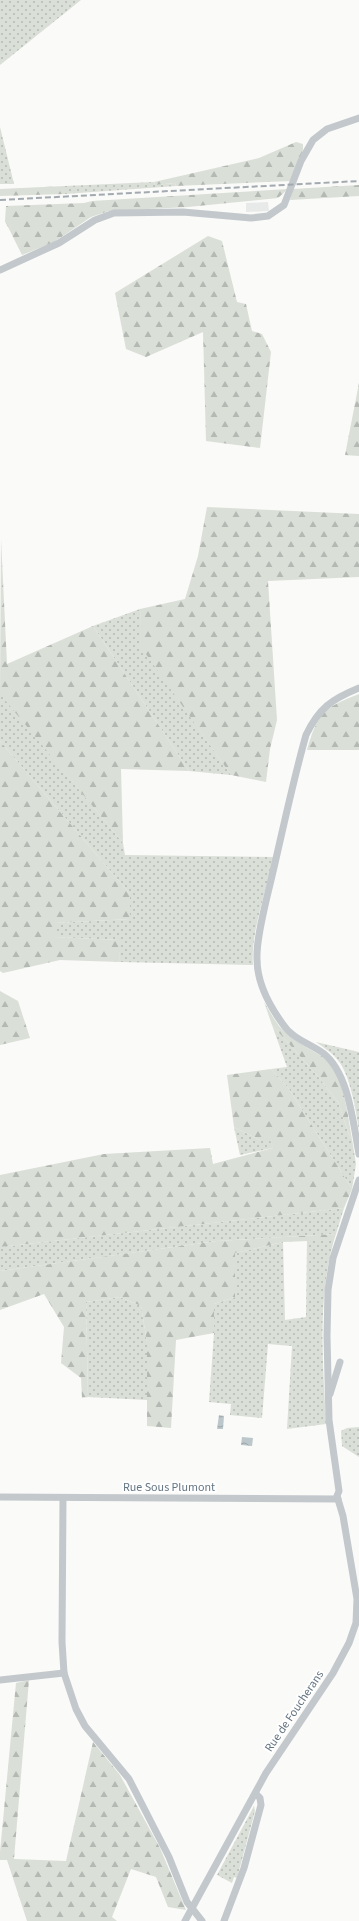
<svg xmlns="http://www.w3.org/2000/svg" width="359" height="1921" viewBox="0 0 359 1921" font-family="'Source Sans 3',sans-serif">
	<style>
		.built { fill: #e8e9e9 }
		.grass { fill: url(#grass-dots) }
		.forest { fill: url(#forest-firs) }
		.water { fill: url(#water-waves) }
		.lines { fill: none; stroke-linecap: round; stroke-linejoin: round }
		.street { stroke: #c3c8cc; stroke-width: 7 }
		.rail { stroke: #a2aab0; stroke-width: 2; stroke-dasharray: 6 3; stroke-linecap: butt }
		.labels { text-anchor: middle; stroke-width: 4; stroke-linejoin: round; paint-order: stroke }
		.street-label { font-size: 12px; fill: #657683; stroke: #fff }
	</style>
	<defs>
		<pattern id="grass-dots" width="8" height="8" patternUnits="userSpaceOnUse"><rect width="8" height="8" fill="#dadfd7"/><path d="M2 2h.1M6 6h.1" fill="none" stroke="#b4b9b4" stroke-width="1.8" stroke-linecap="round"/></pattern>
		<pattern id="forest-firs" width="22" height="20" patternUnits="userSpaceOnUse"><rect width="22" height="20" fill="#dadfd7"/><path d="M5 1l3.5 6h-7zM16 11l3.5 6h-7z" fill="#b4b9b4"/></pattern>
		<pattern id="water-waves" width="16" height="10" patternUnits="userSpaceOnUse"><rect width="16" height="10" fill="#bbc7cb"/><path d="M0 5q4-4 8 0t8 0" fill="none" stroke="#9ca6aa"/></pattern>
	</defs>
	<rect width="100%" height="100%" fill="#fafaf8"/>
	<path class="built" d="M268,202l1,9 -23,1v-9z"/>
	<g class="grass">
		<path d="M0,0h81l-81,65z"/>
		<path d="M0,127l14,57h-14z"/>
		<path d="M154,182l1,3 20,-2 1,3 -111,8v-8z"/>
		<path d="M140,609l2,38 89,128 -42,-4 -96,-145z"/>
		<path d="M0,693l123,150 2,12 149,2c-7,30 -24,78 -21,108l-133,-3 -2,-22 -63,-3v-14l75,-4v-25l-130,-153z"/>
		<path d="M272,1025l44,49 22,28 12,36 2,1 4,25 -4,25 -63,-100 -18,-20 16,-2z"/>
		<path d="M316,1042l43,10v78c-3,-19 -9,-58 -23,-72 -5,-6 -13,-11 -20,-16z"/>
		<path d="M234,1127l26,13 10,-1 3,9 -33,7z"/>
		<path d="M344,1208l-8,26 -119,7 -217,30v-24z"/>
		<path d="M307,1240h27c-17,61 -11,122 -8,184l-39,5 5,-83 -24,-2 -6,74 -32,-3 1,-11 -22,-2 5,-69v-29l21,-7v-44l48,-11 2,78 21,-3z"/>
		<path d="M120,1297l21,9 6,36v58l-59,-3 -2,-95z"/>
		<path d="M359,1427v30l-17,-11 -1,-15 6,-3z"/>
		<path d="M254,1806l1,5 -18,67 -3,-1 -2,6 -15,-8z"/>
	</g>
	<g class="forest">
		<path d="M296,142l7,2v6l-12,31 -115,5 -1,-3 -20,2 -1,-3 105,-24z"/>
		<path d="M359,185v11l-69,4 3,-11z"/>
		<path d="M65,186v8l-65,2v-7z"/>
		<path d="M288,189l-10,9 -90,9 -79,4 -18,6 -37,25 -32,13 -17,-34 1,-15 78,-3 8,-2z"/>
		<path d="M208,236l14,5 15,61 9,2 6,27 10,3 9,18 -11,96 -54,-7 -3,-109 -57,25 -20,-8 -11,-56z"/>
		<path d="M359,383v73l-14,-1z"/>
		<path d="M207,507l152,7v63l-91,4 9,139 -7,29 -4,33 -35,-7 -90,-128 -1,-38 45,-10 13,-43z"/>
		<path d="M1,539l6,125 86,-38 96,145 -68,-2 2,74 -123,-149z"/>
		<path d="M359,694v56h-52c10,-36 17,-43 52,-56z"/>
		<path d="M0,741l130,153v25l-75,4v14l64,3 1,22 -60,-2 -57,13 -3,-2z"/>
		<path d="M0,991l18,10 12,37 -30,7z"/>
		<path d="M264,1002c7,11 12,23 23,32 13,12 33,18 45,31 11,13 17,56 20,74l-2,-1 -12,-36 -22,-28 -44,-49z"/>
		<path d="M271,1069l18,20 63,100 -8,19 -344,39v-72l104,-21 106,-6 3,16 60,-16 -3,-8h-10l-26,-13 -7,-52z"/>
		<path d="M336,1234l-2,6 -51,2 -48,11v44l-21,7v29l-38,7 -5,88 -24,-2v-84l-6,-36 -21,-9 -34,5 2,95 -6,1 -1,-20 -20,-15 3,-36 -20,-33 -44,16v-39l217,-30z"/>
		<path d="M29,1680l-15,179 52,2 27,-119 27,33 40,73 26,62 -18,-3 -12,-30 -25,-8 -19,48 5,4h-90l-20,-61h-7v-8l16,-169z"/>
	</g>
	<g class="water">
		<path d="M219,1415l5,1 -1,13h-6z"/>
		<path d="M242,1437l11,1 -1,8 -11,-1z"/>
	</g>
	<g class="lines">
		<g class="street">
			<path d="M0,270l59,-27 36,-23 19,-7 69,-1 68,6 17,-2 16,-11 17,-44 12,-21 14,-11 32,-11"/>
			<path d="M359,688c-27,11 -40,20 -53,47 -13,46 -23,94 -34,141 -5,22 -16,61 -15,83 0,22 12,46 25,64 10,16 27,20 41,30 26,20 30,70 36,101"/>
			<path d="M330,1394l10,-32"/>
			<path d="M0,1497l338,2"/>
			<path d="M63,1498l-1,144 2,31 12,36 9,17 44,53 40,78 18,45 15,19"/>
			<path d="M0,1680l64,-7"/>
			<path d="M185,1921l81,-148 67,-100 16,-30 7,-20 1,-24 -14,-83 -6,-20 2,-5 -10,-71 -2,-84 1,-46 5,-32 26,-78"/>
			<path d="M224,1921l20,-53 17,-63 -1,-7 -4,-4"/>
		</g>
		<path class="rail" d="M0,200l359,-19"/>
	</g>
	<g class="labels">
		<g class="street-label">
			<text x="169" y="1491">Rue Sous Plumont</text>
			<text transform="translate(294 1711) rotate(-56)" y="4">Rue de Foucherans</text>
		</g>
	</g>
</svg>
